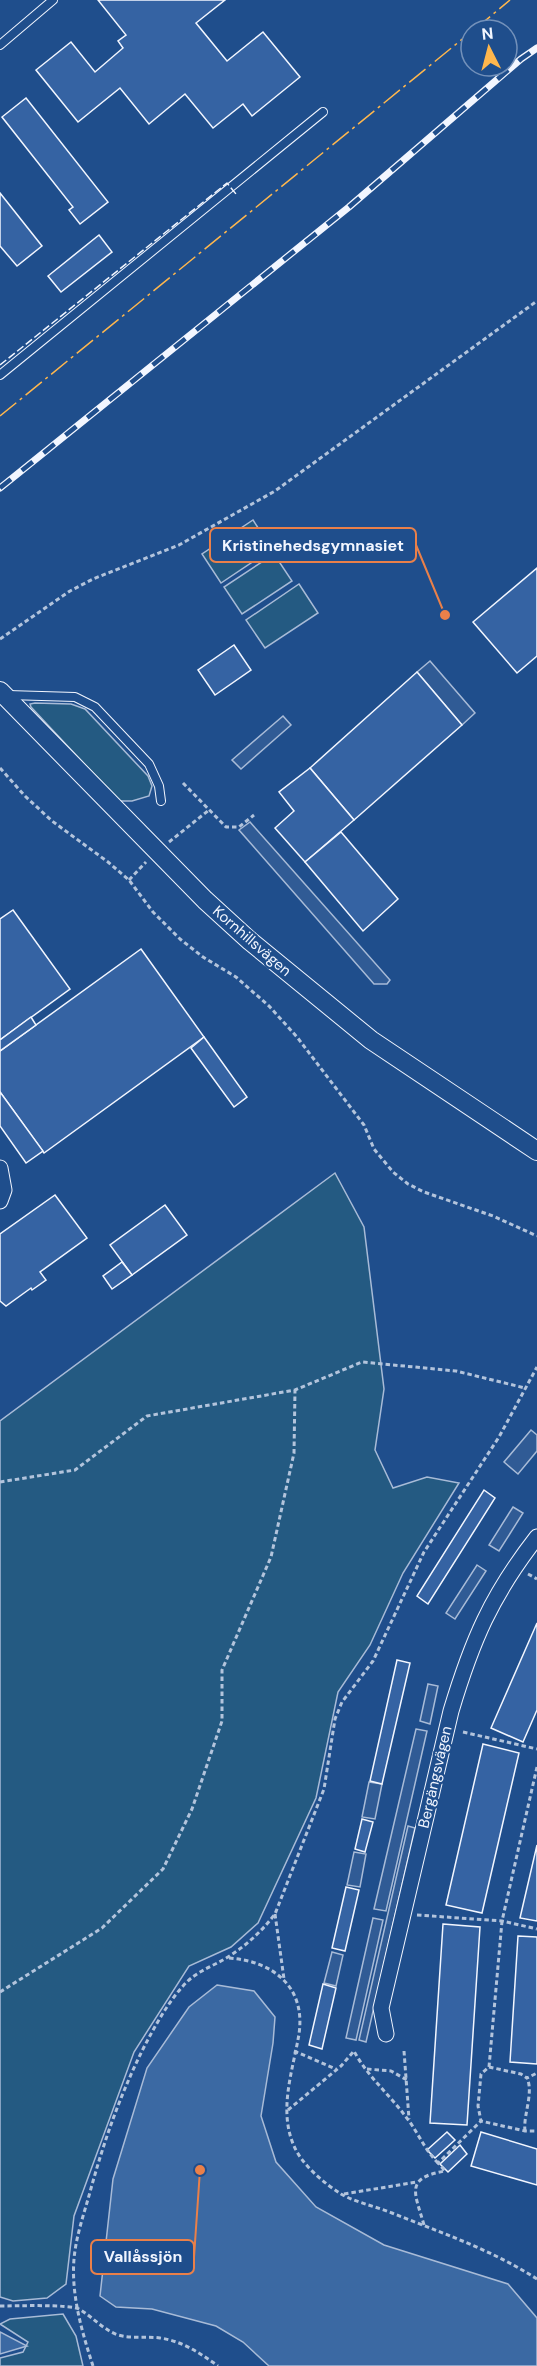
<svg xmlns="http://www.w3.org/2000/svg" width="537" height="2366" viewBox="0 0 537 2366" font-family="'DM Sans',sans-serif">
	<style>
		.green { fill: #245a82; stroke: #a8bbd7; stroke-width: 1.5 }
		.parking { fill: #305b95; stroke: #a8bbd7; stroke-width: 1.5 }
		.water { fill: #3b69a3; stroke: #a8bbd7; stroke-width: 1.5 }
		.building { fill: #3563a3; stroke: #f2f6ff; stroke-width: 1.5 }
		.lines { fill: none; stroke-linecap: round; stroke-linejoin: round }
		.service-casing { stroke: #f2f6ff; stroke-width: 10 }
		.minor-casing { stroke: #f2f6ff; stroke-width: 17 }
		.tertiary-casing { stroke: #f2f6ff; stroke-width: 20 }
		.path { stroke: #b3c4dc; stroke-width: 3; stroke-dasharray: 4.5 3; stroke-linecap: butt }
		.service { stroke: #1f4e8c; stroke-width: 8 }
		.minor { stroke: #1f4e8c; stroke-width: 15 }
		.tertiary { stroke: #1f4e8c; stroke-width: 18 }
		.rail-casing { stroke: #f2f6ff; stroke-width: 7 }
		.rail { stroke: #1f4e8c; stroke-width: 4.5; stroke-dasharray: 14; stroke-linecap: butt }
		.fence { stroke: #f2f6ff; stroke-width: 1.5; stroke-dasharray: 8 3; stroke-linecap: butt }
		.power { stroke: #ffb74d; stroke-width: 1.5; stroke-dasharray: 21 4.5 3 4.5; stroke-linecap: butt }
		.labels { text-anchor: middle; stroke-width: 4.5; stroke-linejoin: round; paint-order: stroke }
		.street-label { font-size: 15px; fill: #f2f6ff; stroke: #1f4e8c }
		.leader { fill: none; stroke: #ea8049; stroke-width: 2 }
		.callout-dot { fill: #ea8049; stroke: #1f4e8c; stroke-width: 2 }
		.callout { fill: #1f4e8c; stroke: #ea8049; stroke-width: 2 }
		.callout-label { font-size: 16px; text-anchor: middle; font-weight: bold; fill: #f2f6ff }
	</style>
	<rect width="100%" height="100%" fill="#1f4e8c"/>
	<g class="green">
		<path d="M253,520l19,29 -51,34 -19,-29z"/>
		<path d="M274,554l18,27 -50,33 -18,-27z"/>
		<path d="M299,584l19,29 -53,35 -19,-28z"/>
		<path d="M35,703l36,1 14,5 63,67 4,10 -3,10 -17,5h-13l-88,-94 -1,-3z"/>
		<path d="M335,1173l29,54 20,162 -9,61 18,38 34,-11 32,6 -56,90 -33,72 -32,47 -22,106 -58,125 -27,24 -42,19 -55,86 -60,164 -8,68 -19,14 -34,3 -13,-4v-876z"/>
		<path d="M63,2314l13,22 7,30h-83v-8l23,-6 5,-10 -28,-18 10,-5z"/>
	</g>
	<g class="parking">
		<path d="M430,661l45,52 -13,12 -45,-53z"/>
		<path d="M283,716l8,9 -50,44 -9,-9z"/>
		<path d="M250,822l140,158 -3,4h-13l-135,-154z"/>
		<path d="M531,1430l6,5v16l-19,23 -14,-12z"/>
		<path d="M513,1507l10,6 -24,38 -10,-6z"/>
		<path d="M477,1565l9,6 -31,48 -9,-6z"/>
		<path d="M428,1684l10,2 -8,38 -10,-3z"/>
		<path d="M416,1729l11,2 -41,180 -12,-2z"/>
		<path d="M369,1782l13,2 -7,35 -13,-2z"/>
		<path d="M408,1826l7,2 -49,214 -7,-2z"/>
		<path d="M354,1852l12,2 -6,33 -13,-2z"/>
		<path d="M373,1918l10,2 -27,120 -10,-2z"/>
		<path d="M332,1952l11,3 -7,31 -12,-3z"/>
	</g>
	<g class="water">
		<path d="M217,1985l37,6 21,26 -2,26 -12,73 15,46 40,45 68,38 124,39 29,34v48h-268l-26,-24 -27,-16 -64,-17 -36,-2 -16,-11 13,-117 34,-111 42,-61z"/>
		<path d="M0,2332l27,14 -27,8z"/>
	</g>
	<g class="building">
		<path d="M98,0h127l-29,23 31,38 36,-29 37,45 -48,39 -9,-12 -30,24 -28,-34 -36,30 -29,-36 -42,34 -42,-52 35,-28 24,30 28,-24 -5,-7 8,-6z"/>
		<path d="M26,98l82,104 -28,22 -11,-14 4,-3 -71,-90z"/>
		<path d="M0,193l42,53 -25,20 -17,-20z"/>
		<path d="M99,235l13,17 -51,40 -13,-16z"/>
		<path d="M537,568v88l-20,17 -44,-51z"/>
		<path d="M234,645l17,25 -36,25 -17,-25z"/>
		<path d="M417,672l45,53 -108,95 -44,-52z"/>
		<path d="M310,768l44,52 -49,42 -30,-34 19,-17 -15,-19z"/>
		<path d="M341,832l57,67 -35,32 -58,-69z"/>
		<path d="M13,910l57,79 -70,51v-121z"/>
		<path d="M141,949l63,88 -160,116 -44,-61v-41z"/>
		<path d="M31,1017l5,8 -36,26v-11z"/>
		<path d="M204,1037l43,60 -13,10 -43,-59z"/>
		<path d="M0,1092l43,59 -17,12 -26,-37z"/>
		<path d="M55,1195l32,43 -47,34 6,8 -14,10 -1,-2 -25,18 -6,-5v-67z"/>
		<path d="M165,1205l22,30 -55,40 -22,-30z"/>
		<path d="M122,1262l10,13 -20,14 -9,-13z"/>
		<path d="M484,1490l11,8 -67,106 -11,-8z"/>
		<path d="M537,1623v87l-14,32 -32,-14z"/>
		<path d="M397,1660l13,3 -28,121 -12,-3z"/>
		<path d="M483,1744l36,9 -37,160 -36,-8z"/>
		<path d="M362,1819l11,3 -8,30 -10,-3z"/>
		<path d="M537,1845v76l-17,-3z"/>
		<path d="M346,1887l13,3 -14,61 -13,-3z"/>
		<path d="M443,1924l37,3 -13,198 -37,-2z"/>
		<path d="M518,1936l19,1v127l-27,-2z"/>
		<path d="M323,1984l13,4 -14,61 -13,-4z"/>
		<path d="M447,2132l8,8 -20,18 -8,-8z"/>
		<path d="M481,2132l56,17v36l-66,-19z"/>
		<path d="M460,2145l7,9 -19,18 -8,-8z"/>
	</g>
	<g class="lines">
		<defs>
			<g id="service">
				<path d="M0,45l53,-45"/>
				<path d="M0,375l323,-263"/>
				<path d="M8,695l67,2 20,10 54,57 10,22 2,15"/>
			</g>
			<g id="minor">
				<path d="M0,1168l4,22 -4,11"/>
				<path d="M386,2034l-5,-26 70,-297c21,-70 40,-115 86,-174"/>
			</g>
			<path id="tertiary" d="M0,691l205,209 45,41 121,99 166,111"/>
		</defs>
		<use href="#service" class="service-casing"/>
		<use href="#minor" class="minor-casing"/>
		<use href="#tertiary" class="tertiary-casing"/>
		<g class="path">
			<path d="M0,639l70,-48 23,-12 86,-34 96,-54 262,-190"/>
			<path d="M0,768l25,28 27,25 56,41 21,18 24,32 27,27 23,18 33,20 33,29 28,31 67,88 10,24 19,23 15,12 16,8 69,24 44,20"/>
			<path d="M183,783l43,44h13l15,-12"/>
			<path d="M169,842l40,-32"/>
			<path d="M129,880l17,-18"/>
			<path d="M0,1482l75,-12 72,-54 148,-26 67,-28 94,9 69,17"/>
			<path d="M528,1574l9,5"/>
			<path d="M463,1732l74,17"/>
			<path d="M537,1767l-35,154 -13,146 -8,7 -3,32 3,15 44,10h12"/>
			<path d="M275,1914l9,65"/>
			<path d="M417,1915l85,6 35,8"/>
			<path d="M229,1958c43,3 77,28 70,76 -6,36 -21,76 -5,112 8,19 30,37 47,48 16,9 34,12 51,19 50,20 100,37 145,66"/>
			<path d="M0,1992l102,-64 61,-59 29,-60 30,-88v-51l49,-113 23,-104 1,-63"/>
			<path d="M294,2051l42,18"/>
			<path d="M404,2051l5,68"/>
			<path d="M489,2067l32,7 6,4 10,-5"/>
			<path d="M367,2069l24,2 16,9"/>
			<path d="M288,2110l53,-44 13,-15c13,25 36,44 52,66 12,15 18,32 32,46"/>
			<path d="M525,2131c-2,-16 9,-38 2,-53"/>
			<path d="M344,2194l73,-12"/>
			<path d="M424,2225c-9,-32 -20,-47 21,-54l-7,-8 43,-42"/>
			<path d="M0,2306c14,0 70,-2 79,3 14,8 23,20 39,26 14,4 28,1 42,3 22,3 40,15 58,28"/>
			<path d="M93,2366c-11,-34 -22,-71 -19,-107 2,-23 10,-45 16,-67 14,-51 30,-97 54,-145 11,-21 23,-43 39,-61 13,-15 29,-19 45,-29 19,-12 34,-26 47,-43l49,-125 11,-70 7,-17 31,-41 51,-109 75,-115 38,-70"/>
		</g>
		<use href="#service" class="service"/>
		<use href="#minor" class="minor"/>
		<use href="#tertiary" class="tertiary"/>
		<defs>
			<path id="rail" d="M0,488l349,-281 172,-148 16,-11"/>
		</defs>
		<use href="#rail" class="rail-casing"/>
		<use href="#rail" class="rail"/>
		<path class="fence" d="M0,365l227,-182 9,11"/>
		<g class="power">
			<path d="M474,30l36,-30"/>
			<path d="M0,416l471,-384"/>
		</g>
	</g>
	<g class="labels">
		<g class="street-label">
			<text transform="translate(252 941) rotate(41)" y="5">Kornhillsvägen</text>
			<text transform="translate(435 1777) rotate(-77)" y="5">Bergängsvägen</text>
		</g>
	</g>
	<path class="leader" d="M445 615L416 545M200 2170L194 2257"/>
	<g class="callout-dot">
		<circle cx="445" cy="615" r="6"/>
		<circle cx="200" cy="2170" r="6"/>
	</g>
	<g class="callout">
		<rect x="210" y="528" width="206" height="34" rx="6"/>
		<rect x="91" y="2240" width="103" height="34" rx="6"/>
	</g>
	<g class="callout-label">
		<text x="313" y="551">Kristinehedsgymnasiet</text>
		<text x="143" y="2262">Vallåssjön</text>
	</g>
	<g transform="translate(489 48) rotate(354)"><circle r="28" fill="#1f4e8c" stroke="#7391ba" stroke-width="1.5"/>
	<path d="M0-4.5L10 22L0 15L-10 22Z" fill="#ffb74d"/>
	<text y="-9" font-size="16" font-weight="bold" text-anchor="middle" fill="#f2f6ff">N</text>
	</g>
</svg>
